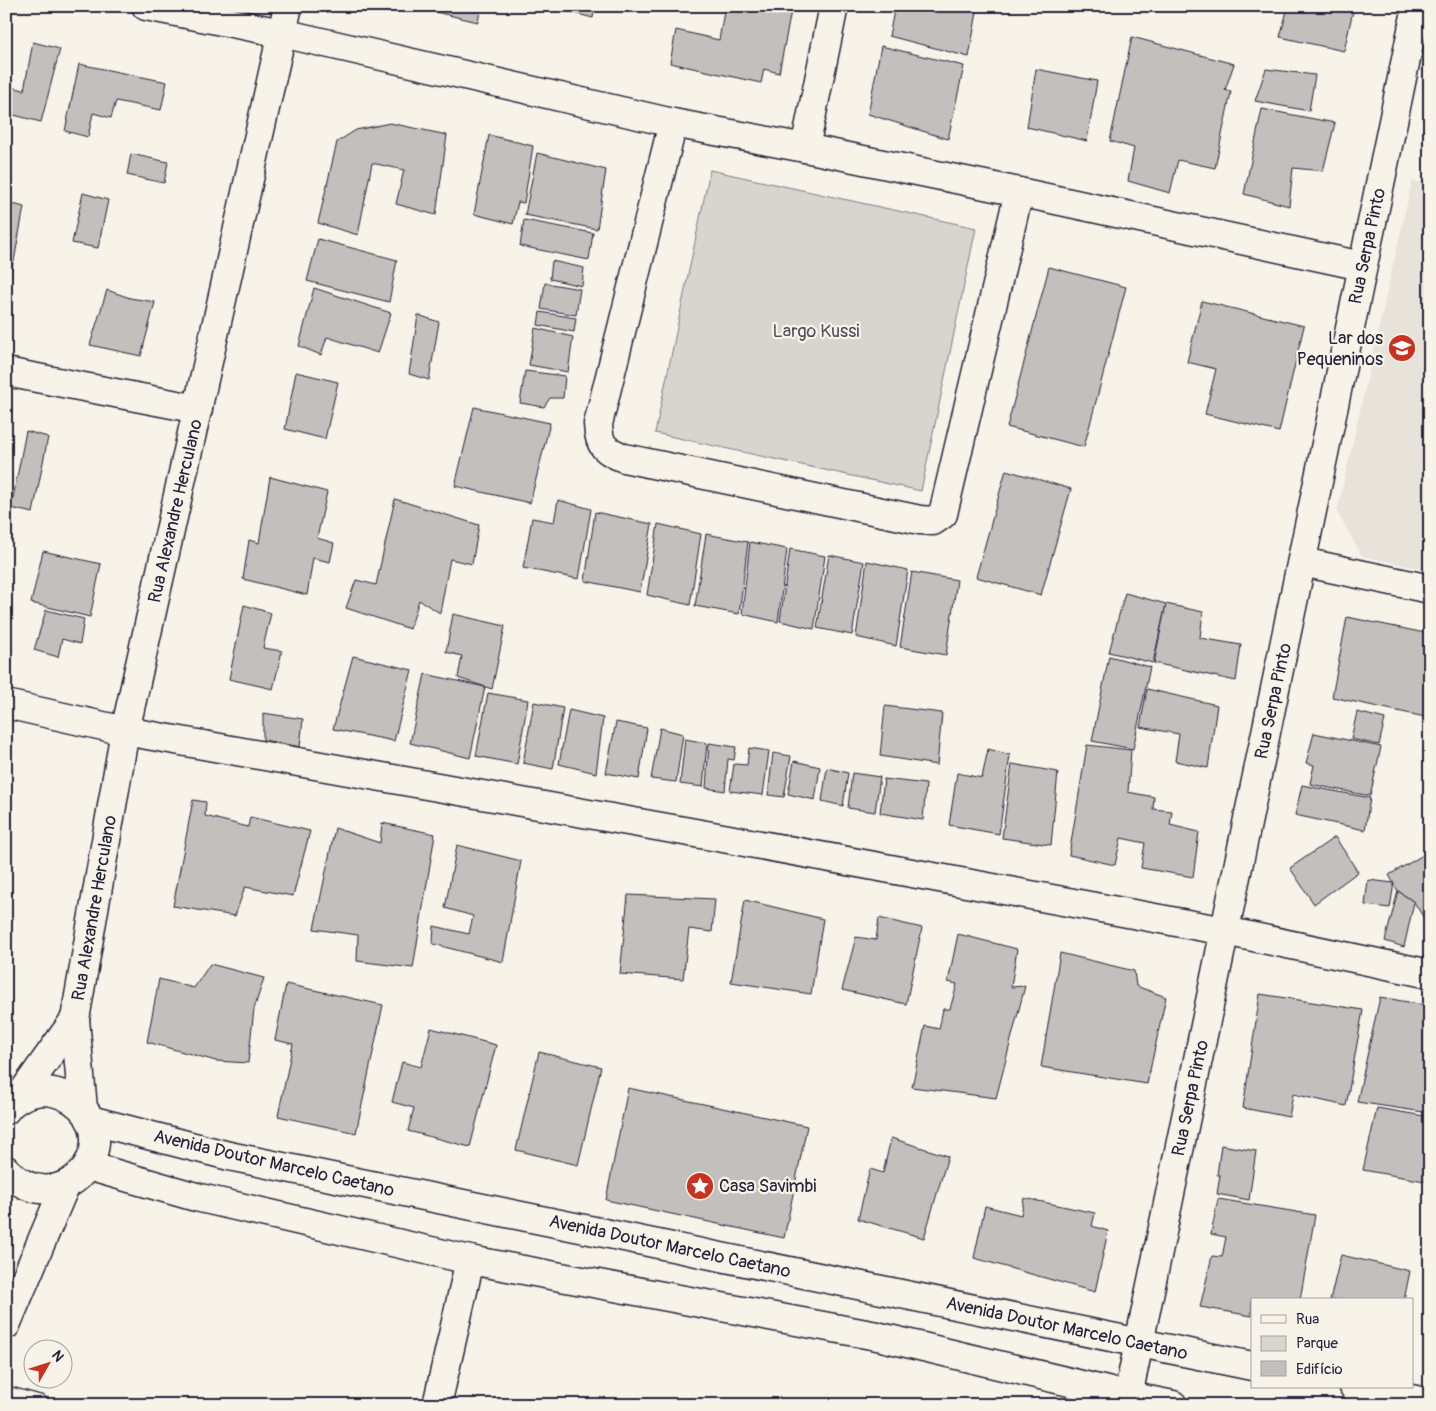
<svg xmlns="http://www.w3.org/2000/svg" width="1436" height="1411" viewBox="0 0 1436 1411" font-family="Pangolin,sans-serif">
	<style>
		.built { fill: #e7e3db }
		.green { fill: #d8d5cf; stroke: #7d7c85 }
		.building { fill: #c2bfbd; stroke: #22223b }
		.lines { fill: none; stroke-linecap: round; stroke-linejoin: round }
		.lane-casing { stroke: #22223b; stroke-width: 22 }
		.street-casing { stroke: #22223b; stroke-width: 31 }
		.secondary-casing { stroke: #22223b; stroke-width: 31 }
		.lane { stroke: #f7f3e8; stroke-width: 19 }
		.street { stroke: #f7f3e8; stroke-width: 28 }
		.secondary { stroke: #f7f3e8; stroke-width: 28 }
		.labels { text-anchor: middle; stroke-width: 4.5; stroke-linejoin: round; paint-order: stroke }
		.street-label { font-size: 18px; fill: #22223b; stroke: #f7f3e8 }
		.park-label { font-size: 18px; fill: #504f60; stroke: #f7f3e8 }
		.poi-label { font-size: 18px; fill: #22223b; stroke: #f7f3e8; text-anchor: end }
	</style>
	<rect width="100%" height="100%" fill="#f7f3e8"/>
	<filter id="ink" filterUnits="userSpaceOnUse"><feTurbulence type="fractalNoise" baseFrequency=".02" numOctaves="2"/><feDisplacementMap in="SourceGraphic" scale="10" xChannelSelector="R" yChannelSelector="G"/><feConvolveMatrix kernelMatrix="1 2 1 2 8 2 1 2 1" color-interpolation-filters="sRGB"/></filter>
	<g filter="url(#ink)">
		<path class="built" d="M1412,181l18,3v387l-68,-15 -25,-44z"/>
		<path class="green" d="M710,170l266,58 -55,263 -266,-58z"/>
		<g class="building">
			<path d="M410,6h71l-3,16z"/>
			<path d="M546,6h49l-2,12z"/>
			<path d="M725,6h67l-13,67 -15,-4 -3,14 -91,-20 6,-33 43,10z"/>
			<path d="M895,6h62l20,6 -8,45 -80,-21z"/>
			<path d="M1309,6h45l-10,45 -64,-14 8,-30 19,4z"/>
			<path d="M1132,37l102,27 -9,26 6,2 -16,76 -37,-8 -8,33 -42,-12 6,-33 -24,-7z"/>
			<path d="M33,42l27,7 -19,73 -35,-9v-27l18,4z"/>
			<path d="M881,46l83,20 -16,73 -80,-25z"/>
			<path d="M79,64l88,18 -6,28 -45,-9 -5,17 -18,-5 -5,24 -23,-6z"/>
			<path d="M1036,69l61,12 -10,60 -60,-14z"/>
			<path d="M1266,69l49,6 -6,36 -54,-10z"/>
			<path d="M1262,109l73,14 -12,48 -30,-3 -4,38 -45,-12z"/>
			<path d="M390,123l57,12 -11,80 -40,-11 8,-34 -32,-7 -14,72 -40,-12 19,-81 19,-12z"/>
			<path d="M489,135l44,11 -9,57 -6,-1 -5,22 -39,-10z"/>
			<path d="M537,153l69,17 -9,59 -72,-14z"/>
			<path d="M131,154l37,8 -4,21 -37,-8z"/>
			<path d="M83,193l25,7 -10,48 -26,-5z"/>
			<path d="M13,204l11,3 -10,54 -8,-2v-21z"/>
			<path d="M524,220l69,13 -4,27 -69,-14z"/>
			<path d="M318,239l79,21 -8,42 -82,-21z"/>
			<path d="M6,261l7,2 -7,35z"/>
			<path d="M552,261l32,7 -2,18 -32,-7z"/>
			<path d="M1049,267l77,20 -42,160 -77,-20z"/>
			<path d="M545,283l35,6 -4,26 -35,-6z"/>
			<path d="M314,288l77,25 -13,40 -51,-16 -6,18 -22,-9z"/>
			<path d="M107,290l23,8 25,4 -14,54 -51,-11z"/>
			<path d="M1202,301l102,25 -25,106 -74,-18 11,-45 -29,-7z"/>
			<path d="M540,312l36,6 -2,14 -36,-7z"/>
			<path d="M418,315l21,7 -10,58 -20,-6z"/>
			<path d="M535,328l38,9 -5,35 -39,-7z"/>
			<path d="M525,371l40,5 -2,22h-13l-6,9 -24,-4z"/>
			<path d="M296,372l42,10 -13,57 -40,-10z"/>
			<path d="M474,407l76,16 -20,80 -75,-17z"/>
			<path d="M26,431l22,6 -15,76 -22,-5z"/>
			<path d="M1006,470l65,19 -30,106 -65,-18z"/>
			<path d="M270,477l57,15 -10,46 17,5 -4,19 -17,-4 -6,37 -64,-16 6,-39 10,3z"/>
			<path d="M395,499l84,26 -7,39 -22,-5 -10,54 -21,-13 -9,29 -64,-21 10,-28 20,5z"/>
			<path d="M558,500l33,9 -12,70 -56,-11 9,-50 22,4z"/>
			<path d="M595,512l57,12 -12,68 -55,-11z"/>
			<path d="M658,524l43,10 -11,71 -43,-10z"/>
			<path d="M706,534l42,8 -9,72 -44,-8z"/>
			<path d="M750,542l37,7 -9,73 -36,-8z"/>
			<path d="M790,549l35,7 -11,73 -34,-8z"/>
			<path d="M43,551l58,13 -11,53 -59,-14z"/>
			<path d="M829,555l35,7 -12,73 -35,-7z"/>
			<path d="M867,561l41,9 -12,76 -40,-9z"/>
			<path d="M912,572l45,8 -11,75 -46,-8z"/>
			<path d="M1125,593l41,11 -13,59 -44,-11z"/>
			<path d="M1166,604l37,8 -3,26 41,7 -5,36 -82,-18z"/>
			<path d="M244,605l27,8 -8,35 19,3 -9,38 -44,-10z"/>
			<path d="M46,610l38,9 -4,25 -18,-5 -4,18 -24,-7z"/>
			<path d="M453,614l52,12 -13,63 -34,-11 4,-22 -16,-4z"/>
			<path d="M1347,617l83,17v84l-98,-21z"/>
			<path d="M353,656l59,14 -18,71 -61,-12z"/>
			<path d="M1109,656l41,11 -17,82 -41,-8z"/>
			<path d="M425,674l60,13 -15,71 -60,-15z"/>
			<path d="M1147,689l70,16 -9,63 -33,-7 4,-27 -39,-7z"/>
			<path d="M488,693l40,7 -11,64 -41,-8z"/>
			<path d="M534,702l29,6 -10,61 -30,-6z"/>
			<path d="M885,706l57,7 -5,52 -57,-9z"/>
			<path d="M569,710l34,8 -7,55 -37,-9z"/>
			<path d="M1357,712l28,7 -6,26 -28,-6z"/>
			<path d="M263,713l40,6 -3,28 -37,-7z"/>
			<path d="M616,722l31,6 -8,51 -33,-6z"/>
			<path d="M660,728l23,6 -7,48 -25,-3z"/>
			<path d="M1314,733l67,14 -11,49 -60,-12 4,-19 -8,-2z"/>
			<path d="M685,739l22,4 -4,44 -23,-3z"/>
			<path d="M709,743l27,4 -2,13 -6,-1 -3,32 -19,-3z"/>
			<path d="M1087,745l44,5 -3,42 26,5 -1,12 19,2 -2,14 29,7 -6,45 -52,-9 4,-25 -24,-5 -6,27 -46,-10z"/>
			<path d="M749,748l20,3 -6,44 -33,-4 4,-27 13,1z"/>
			<path d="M988,749l22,6 -11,79 -50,-9 8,-52 25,5z"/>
			<path d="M773,753l18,3 -7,41 -16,-2z"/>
			<path d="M794,761l26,6 -5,33 -27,-6z"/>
			<path d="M1012,764l46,8 -7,73 -49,-7z"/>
			<path d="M827,768l21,5 -5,33 -21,-5z"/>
			<path d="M852,773l28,4 -5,35 -27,-4z"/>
			<path d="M884,779l42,5 -3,36 -43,-7z"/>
			<path d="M1302,785l68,13 -5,32 -70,-15z"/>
			<path d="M193,800l13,2 -1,14 43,11 2,-10 60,14 -17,65 -48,-9 -10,29 -62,-10z"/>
			<path d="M382,823l53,11 -22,134 -56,-7 1,-26 -44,-6 21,-101 45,15z"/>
			<path d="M1335,837l23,35 -44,32 -24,-36z"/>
			<path d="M457,845l64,16 -18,101 -70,-18 1,-18 35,8 4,-18 -28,-8z"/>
			<path d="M1430,851v77l-16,-26 -16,-11 -9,-16z"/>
			<path d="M1368,880l26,3 -4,25 -25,-3z"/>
			<path d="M1398,891l16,11 -10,45 -19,-6z"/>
			<path d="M628,895l87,4 -3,33 -23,-3 -6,50 -63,-5z"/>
			<path d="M745,900l78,19 -12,75 -80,-12z"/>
			<path d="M879,918l43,10 -16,76 -64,-14 14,-53 20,3z"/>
			<path d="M958,934l59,15 -6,38 14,-1 -29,112 -84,-11 13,-61 14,3 4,-20h7l7,-25 -9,-2z"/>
			<path d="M1060,953l74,18 2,15 30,11 -19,87 -106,-17z"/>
			<path d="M210,964l54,14 -10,31 -6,54 -32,-2 -69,-19 12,-63 35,9z"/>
			<path d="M286,984l97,21 -27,128 -78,-17 15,-72 -18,-4z"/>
			<path d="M1260,994l103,16 -17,96 -53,-12 -4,23 -46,-9z"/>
			<path d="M1380,997l50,9v107l-73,-11z"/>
			<path d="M431,1028l65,17 -26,102 -62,-16 6,-23 -22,-6 10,-40 19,5z"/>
			<path d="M539,1052l62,15 -23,98 -62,-15z"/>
			<path d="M628,1088l179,38 -23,112 -178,-38z"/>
			<path d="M1377,1108l53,9v65l-67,-12z"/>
			<path d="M891,1138l57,18 -24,82 -66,-19 12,-50 13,4z"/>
			<path d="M1221,1145l35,6 -7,49 -32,-6 3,-19h-3z"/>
			<path d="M1024,1198l71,15 -3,13 16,5 -13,61 -121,-34 11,-52 36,9z"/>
			<path d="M1218,1199l97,16 -15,85h-48v16l-52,-9 12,-51 10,1 4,-20 -15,-3z"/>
			<path d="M1341,1255l69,16 -6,29h-74z"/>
		</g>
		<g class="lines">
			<defs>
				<path id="lane" d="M6,1396l33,9"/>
				<g id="street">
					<path d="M146,6l136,27 391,90 132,25 214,44 343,74"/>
					<path d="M673,123l-75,301c1,23 7,26 26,34l296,62 13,1 10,-7 76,-322"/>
					<path d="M805,148l29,-142"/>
					<path d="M6,372l192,37"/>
					<path d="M1302,562l128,27"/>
					<path d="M6,704l119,27 598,107 502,93 205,43"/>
					<path d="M437,1405l33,-145"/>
				</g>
				<g id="secondary">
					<path d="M18,1099l57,-80"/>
					<path d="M83,1109l-8,-90 50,-288 163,-725"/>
					<path d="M6,1110c8,-12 25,-19 40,-19 13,1 24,6 34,15 46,44 -23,119 -74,64"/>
					<path d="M90,1120l139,36 1023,210"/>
					<path d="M88,1166l108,31 274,63 407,76 251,60 45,9"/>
					<path d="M6,1325l59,-139"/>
					<path d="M1354,1387l76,16"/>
					<path d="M1128,1396l289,-1390"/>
				</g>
			</defs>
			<use href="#lane" class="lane-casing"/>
			<use href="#street" class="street-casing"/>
			<use href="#secondary" class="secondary-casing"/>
			<use href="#lane" class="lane"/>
			<use href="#street" class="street"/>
			<use href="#secondary" class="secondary"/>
		</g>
	</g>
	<defs>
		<symbol id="school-disc" viewBox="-11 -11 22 22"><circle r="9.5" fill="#c8321e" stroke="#f7f3e8"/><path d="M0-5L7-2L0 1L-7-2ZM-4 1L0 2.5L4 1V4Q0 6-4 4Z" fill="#fff"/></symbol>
		<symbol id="sight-disc" viewBox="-11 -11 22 22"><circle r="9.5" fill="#c8321e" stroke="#f7f3e8"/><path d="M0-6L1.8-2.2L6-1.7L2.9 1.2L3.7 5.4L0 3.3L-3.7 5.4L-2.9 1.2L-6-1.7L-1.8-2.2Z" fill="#fff"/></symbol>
	</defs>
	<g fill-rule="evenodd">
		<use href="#school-disc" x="1386" y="332" width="32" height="32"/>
		<use href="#sight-disc" x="684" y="1170" width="32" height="32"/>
	</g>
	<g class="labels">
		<g class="street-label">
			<text transform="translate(1367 246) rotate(-78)" y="6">Rua Serpa Pinto</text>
			<text transform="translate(175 511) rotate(-77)" y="6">Rua Alexandre Herculano</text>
			<text transform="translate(1273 701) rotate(-78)" y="6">Rua Serpa Pinto</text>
			<text transform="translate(94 908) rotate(-80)" y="6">Rua Alexandre Herculano</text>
			<text transform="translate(1190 1098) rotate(-78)" y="6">Rua Serpa Pinto</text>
			<text transform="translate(274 1163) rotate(13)" y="6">Avenida Doutor Marcelo Caetano</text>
			<text transform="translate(670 1246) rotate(12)" y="6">Avenida Doutor Marcelo Caetano</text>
			<text transform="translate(1067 1328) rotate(12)" y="6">Avenida Doutor Marcelo Caetano</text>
		</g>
		<g class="park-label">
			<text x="816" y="337">Largo Kussi</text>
		</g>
		<g class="poi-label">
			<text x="1383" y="344">Lar dos<tspan x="1383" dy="21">Pequeninos</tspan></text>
			<text x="719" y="1192" text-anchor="start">Casa Savimbi</text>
		</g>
	</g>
	<rect width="1436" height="1411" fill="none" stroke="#f7f3e8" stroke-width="25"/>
	<rect x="12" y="12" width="1411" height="1386" fill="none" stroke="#22223b" stroke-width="2" filter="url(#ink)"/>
	<rect x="1251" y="1298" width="162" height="90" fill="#f7f3e8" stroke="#a29fa3"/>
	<rect x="1261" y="1315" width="25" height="8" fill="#f7f3e8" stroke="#a29fa3"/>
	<text x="1296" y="1324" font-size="15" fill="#22223b">Rua</text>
	<rect x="1261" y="1336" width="25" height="15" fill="#d8d5cf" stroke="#a29fa3"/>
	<text x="1296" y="1348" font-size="15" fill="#22223b">Parque</text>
	<rect x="1261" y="1361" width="25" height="15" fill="#c2bfbd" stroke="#a29fa3"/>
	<text x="1296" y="1374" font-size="15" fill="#22223b">Edifício</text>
	<g transform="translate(48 1364) rotate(51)"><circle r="24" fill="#f7f3e8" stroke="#a29fa3"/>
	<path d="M0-4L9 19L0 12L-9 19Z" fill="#c8321e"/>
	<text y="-8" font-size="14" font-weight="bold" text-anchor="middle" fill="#22223b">N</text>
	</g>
</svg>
